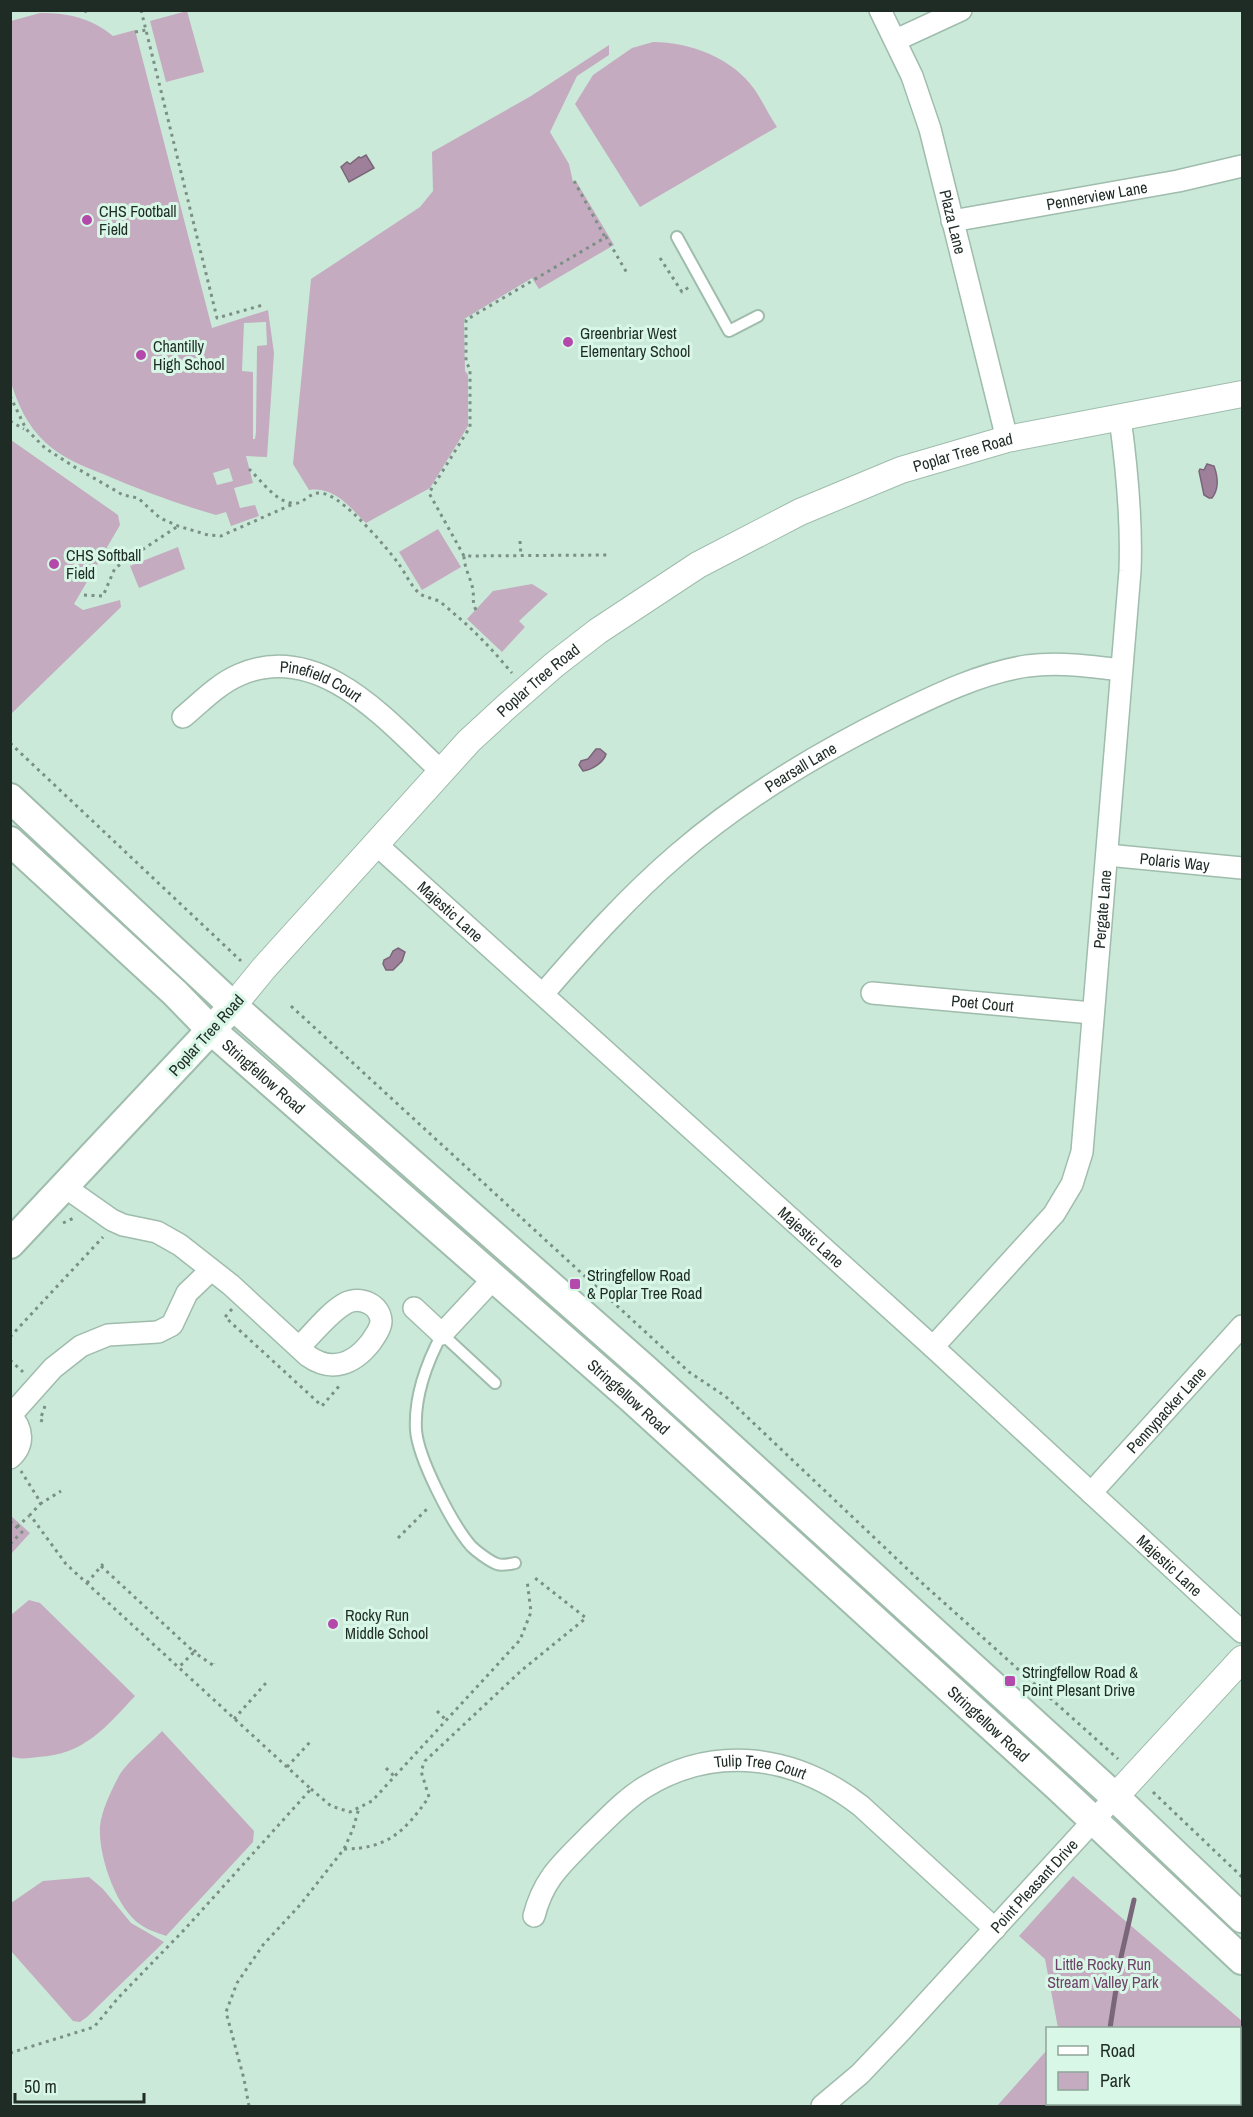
<svg xmlns="http://www.w3.org/2000/svg" width="1253" height="2117" viewBox="0 0 1253 2117" font-family="'Archivo Narrow',sans-serif">
	<style>
		.green { fill: #c4abc0; fill-rule: evenodd }
		.water { fill: #9f809b; stroke: #796678; stroke-width: 1.5 }
		.lines { fill: none; stroke-linecap: round; stroke-linejoin: round }
		.stream { stroke: #796678; stroke-width: 5 }
		.service-casing { stroke: #9fbcac; stroke-width: 14 }
		.minor-casing { stroke: #9fbcac; stroke-width: 24 }
		.tertiary-casing { stroke: #9fbcac; stroke-width: 28 }
		.secondary-casing { stroke: #9fbcac; stroke-width: 32 }
		.path { stroke: #7a9085; stroke-width: 3; stroke-dasharray: 3 4.5; stroke-linecap: butt }
		.service { stroke: #fff; stroke-width: 10 }
		.minor { stroke: #fff; stroke-width: 21 }
		.tertiary { stroke: #fff; stroke-width: 26 }
		.secondary { stroke: #fff; stroke-width: 28 }
		.poi-dot { fill: #b449ab; stroke: #d8f7e6; stroke-width: 2 }
		.labels { text-anchor: middle; stroke-width: 6; stroke-linejoin: round; paint-order: stroke }
		.street-label { font-size: 16px; fill: #1f2b25; stroke: #d8f7e6 }
		.poi-label { font-size: 16px; fill: #1f2b25; stroke: #d8f7e6; text-anchor: start }
		.park-label { font-size: 16px; fill: #70436a; stroke: #d8f7e6 }
	</style>
	<rect width="100%" height="100%" fill="#cbe9d9"/>
	<g class="green">
		<path d="M187,11l17,61 -38,10 -16,-61z"/>
		<path d="M40,13c29,0 51,5 73,23l22,-6 77,298 56,-18 6,43 -7,104 -21,-1 7,27 -19,5 6,20 15,-3 4,11 -28,10 -5,-14 -10,3c-39,-11 -76,-25 -113,-41 -20,-8 -41,-16 -57,-31 -19,-17 -29,-40 -36,-64l1,-358zM266,322l1,23 -10,1 -1,86 -1,7h-2v-67l-11,-1 2,-48zM229,468l4,13 -16,4 -4,-12z"/>
		<path d="M653,42c37,0 80,16 102,48 8,12 14,25 22,37l-137,80 -65,-103 18,-29 39,-27z"/>
		<path d="M609,45v10l-32,21 -27,56 19,32 4,18 3,-1 38,64 -75,44 -7,-11 -68,41 1,52 3,4v51l-38,62 -64,35c-16,-15 -31,-37 -57,-33l-16,-26 18,-185 109,-72 13,-16 -1,-39 99,-56z"/>
		<path d="M11,440l107,75 2,10 -46,79 9,6 37,-10 1,7 -110,107z"/>
		<path d="M438,529l23,38 -39,23 -23,-38z"/>
		<path d="M178,547l7,22 -46,19 -9,-22z"/>
		<path d="M532,584l16,10 -29,27 6,6 -23,25 -35,-33 26,-28z"/>
		<path d="M10,1515l20,18 -19,21h-1z"/>
		<path d="M29,1600l11,3 95,93c-29,31 -51,59 -97,61 -9,1 -19,3 -28,-1l1,-141z"/>
		<path d="M162,1731l92,100 -1,11 -87,94c-8,-3 -18,-6 -25,-11 -25,-16 -43,-70 -41,-99 2,-17 12,-37 20,-52 9,-14 30,-30 42,-43z"/>
		<path d="M1073,1876l169,145v85h-245l50,-56 1,54h192v-76h-182l-13,-69 -26,-23z"/>
		<path d="M89,1877l14,12 28,34 33,19 -77,75 -7,5 -7,-1 -62,-70v-48l32,-22z"/>
	</g>
	<g class="water">
		<path d="M366,155l8,13 -25,14 -8,-15 6,-5 3,2 9,-7 2,1z"/>
		<path d="M1207,464l7,2c4,11 5,23 -2,32h-3l-5,-3 -5,-24 1,-2 4,1z"/>
		<path d="M596,749h4l6,5c-2,8 -14,16 -23,17l-4,-6 2,-4 7,-2z"/>
		<path d="M398,948l7,4 -3,9 -9,9h-7l-3,-6 1,-4 6,-3 3,-6z"/>
	</g>
	<g class="lines">
		<g class="stream">
			<path d="M1110,2028l11,-71 13,-57"/>
			<path d="M1109,2104l1,2"/>
		</g>
		<defs>
			<g id="service">
				<path d="M677,237l52,94 29,-15"/>
				<path d="M495,1383l-53,-49c-16,30 -28,62 -26,96 2,28 36,94 55,116 5,5 18,15 26,18 5,2 13,0 18,-1"/>
			</g>
			<g id="minor">
				<path id="s1" d="M880,10l32,66 18,53 77,310"/>
				<path d="M896,40l65,-30"/>
				<path id="s2" d="M952,221l226,-40 64,-15"/>
				<path id="s3" d="M183,717c18,-15 35,-33 56,-42 81,-36 150,48 203,97"/>
				<path id="s4" d="M377,845l556,502 309,285"/>
				<path id="s5" d="M1107,855l135,13"/>
				<path id="s6" d="M872,993l220,20"/>
				<path id="s7" d="M543,994c42,-49 86,-98 135,-140 65,-56 140,-101 217,-139 41,-20 86,-42 132,-49 31,-4 63,0 94,4"/>
				<path d="M65,1187l47,33 11,5 34,7 23,13 51,40 77,71c24,17 46,8 63,-14 4,-6 10,-14 10,-21 -1,-17 -21,-25 -35,-18 -18,10 -32,30 -47,44"/>
				<path d="M414,1308l28,26 53,-57"/>
				<path id="s8" d="M933,1347l121,-133 18,-30 10,-32 48,-581c2,-51 -3,-102 -10,-153"/>
				<path d="M10,1415c13,13 15,30 0,43"/>
				<path d="M11,1415l42,-47 28,-22 27,-11 50,-3 14,-7 15,-32 24,-23"/>
				<path id="s9" d="M1091,1493l151,-167"/>
				<path id="s10" d="M534,1916c10,-39 29,-53 56,-81 18,-17 34,-35 55,-48 72,-44 152,-31 216,19l134,123"/>
				<path id="s11" d="M822,2106l38,-32 41,-43 214,-234"/>
			</g>
			<g id="tertiary">
				<path id="s12" d="M233,1006l31,-38 205,-227 37,-34 48,-42 44,-34 100,-66 102,-53 101,-42 106,-31 235,-45"/>
				<path d="M1115,1797l127,-138"/>
			</g>
			<g id="secondary">
				<path d="M10,798l223,208 413,364 469,427 127,121"/>
				<path id="s13" d="M10,841l165,152 36,37 421,369 426,388 184,173"/>
				<path d="M10,1244l214,-228"/>
			</g>
		</defs>
		<use href="#service" class="service-casing"/>
		<use href="#minor" class="minor-casing"/>
		<use href="#tertiary" class="tertiary-casing"/>
		<use href="#secondary" class="secondary-casing"/>
		<g class="path">
			<path d="M85,10l3,6"/>
			<path d="M141,10l76,308 46,-13"/>
			<path d="M135,32l11,-2"/>
			<path d="M574,181l31,56"/>
			<path d="M660,258l22,34 7,-5"/>
			<path d="M10,396l16,33 19,19 28,18 50,29 15,3 22,20 18,8 30,9 13,1 72,-32"/>
			<path d="M10,421l14,8"/>
			<path d="M249,469c12,11 25,31 42,34 17,4 18,-22 46,-3 19,13 47,44 61,63 7,9 12,22 21,30 6,5 15,5 21,9 6,4 12,10 18,15 20,17 37,36 54,56"/>
			<path d="M520,541l1,15"/>
			<path d="M464,556l-35,-63 41,-66v-58l-4,-7v-42l140,-83 21,36"/>
			<path d="M84,595l19,1 12,-28 63,-42"/>
			<path d="M476,610c-4,-7 -2,-12 -3,-20 -2,-12 -9,-22 -9,-34l143,-1"/>
			<path d="M10,743l231,218"/>
			<path d="M291,1006l398,366 36,24 196,186 197,177"/>
			<path d="M63,1223l13,-6"/>
			<path d="M232,1309l-7,8 97,89 18,-21"/>
			<path d="M10,1337l93,-100"/>
			<path d="M10,1360l13,12"/>
			<path d="M45,1406l-5,14 7,3"/>
			<path d="M40,1504l21,-13"/>
			<path d="M10,1521l12,11 -12,12"/>
			<path d="M17,1527l12,-11"/>
			<path d="M398,1538l30,-30"/>
			<path d="M101,1566l93,86 -15,15"/>
			<path d="M87,1583l16,-19"/>
			<path d="M196,1650l-2,2 20,14v-3"/>
			<path d="M437,1711l9,9"/>
			<path d="M234,1719l32,-36"/>
			<path d="M287,1767l23,-25"/>
			<path d="M386,1768l8,8"/>
			<path d="M311,1789l20,17 19,6 22,-11 148,-161 11,-28 -4,-32"/>
			<path d="M1153,1792l89,85"/>
			<path d="M344,1849c44,0 61,-18 85,-52l-8,-26 4,-10 97,-91 64,-52 -51,-40"/>
			<path d="M10,2053l84,-26 25,-30 66,-68 126,-140 -245,-225 -36,-49 11,-12 -20,-32"/>
			<path d="M249,2106l-5,-27 -18,-67 11,-29 26,-38 37,-40 44,-56 9,-20 6,-21"/>
		</g>
		<use href="#service" class="service"/>
		<use href="#minor" class="minor"/>
		<use href="#tertiary" class="tertiary"/>
		<use href="#secondary" class="secondary"/>
	</g>
	<g class="poi-dot">
		<circle cx="87" cy="220" r="6"/>
		<circle cx="568" cy="342" r="6"/>
		<circle cx="141" cy="355" r="6"/>
		<circle cx="54" cy="564" r="6"/>
		<rect x="569" y="1278" width="12" height="12" rx="3"/>
		<circle cx="333" cy="1624" r="6"/>
		<rect x="1004" y="1675" width="12" height="12" rx="3"/>
	</g>
	<g class="labels">
		<g class="street-label">
			<text dy="6" stroke="none"><textPath href="#s2" startOffset="147">Pennerview Lane</textPath></text>
			<text dy="6" stroke="none"><textPath href="#s1" startOffset="225">Plaza Lane</textPath></text>
			<text dy="6" stroke="none"><textPath href="#s12" startOffset="933">Poplar Tree Road</textPath></text>
			<text dy="6" stroke="none"><textPath href="#s12" startOffset="447">Poplar Tree Road</textPath></text>
			<text dy="6" stroke="none"><textPath href="#s3" startOffset="156">Pinefield Court</textPath></text>
			<text dy="6" stroke="none"><textPath href="#s7" startOffset="345">Pearsall Lane</textPath></text>
			<text dy="6" stroke="none"><textPath href="#s5" startOffset="68">Polaris Way</textPath></text>
			<text dy="6" stroke="none"><textPath href="#s8" startOffset="492">Pergate Lane</textPath></text>
			<text dy="6" stroke="none"><textPath href="#s4" startOffset="99">Majestic Lane</textPath></text>
			<text dy="6" stroke="none"><textPath href="#s6" startOffset="111">Poet Court</textPath></text>
			<text transform="translate(206 1035) rotate(-48)" y="6">Poplar Tree Road</text>
			<text dy="6" stroke="none"><textPath href="#s13" startOffset="346">Stringfellow Road</textPath></text>
			<text dy="6" stroke="none"><textPath href="#s4" startOffset="585">Majestic Lane</textPath></text>
			<text dy="6" stroke="none"><textPath href="#s13" startOffset="832">Stringfellow Road</textPath></text>
			<text dy="6" stroke="none"><textPath href="#s9" startOffset="112">Pennypacker Lane</textPath></text>
			<text dy="6" stroke="none"><textPath href="#s4" startOffset="1071">Majestic Lane</textPath></text>
			<text dy="6" stroke="none"><textPath href="#s13" startOffset="1318">Stringfellow Road</textPath></text>
			<text dy="6" stroke="none"><textPath href="#s10" startOffset="294">Tulip Tree Court</textPath></text>
			<text dy="6" stroke="none"><textPath href="#s11" startOffset="306">Point Pleasant Drive</textPath></text>
		</g>
		<g class="poi-label">
			<text x="99" y="217">CHS Football<tspan x="99" dy="18">Field</tspan></text>
			<text x="580" y="339">Greenbriar West<tspan x="580" dy="18">Elementary School</tspan></text>
			<text x="153" y="352">Chantilly<tspan x="153" dy="18">High School</tspan></text>
			<text x="66" y="561">CHS Softball<tspan x="66" dy="18">Field</tspan></text>
			<text x="587" y="1281">Stringfellow Road<tspan x="587" dy="18">&amp; Poplar Tree Road</tspan></text>
			<text x="345" y="1621">Rocky Run<tspan x="345" dy="18">Middle School</tspan></text>
			<text x="1022" y="1678">Stringfellow Road &amp;<tspan x="1022" dy="18">Point Plesant Drive</tspan></text>
		</g>
		<g class="park-label">
			<text x="1103" y="1970">Little Rocky Run<tspan x="1103" dy="18">Stream Valley Park</tspan></text>
		</g>
	</g>
	<rect width="1253" height="2117" fill="none" stroke="#1f2b25" stroke-width="24"/>
	<rect x="1046" y="2027" width="195" height="78" fill="#d8f7e6" stroke="#8ea599" stroke-width="1.5"/>
	<rect x="1058" y="2046" width="30" height="9" fill="#ffffff" stroke="#8ea599" stroke-width="1.5"/>
	<text x="1100" y="2057" font-size="18" fill="#1f2b25">Road</text>
	<rect x="1058" y="2072" width="30" height="18" fill="#c4abc0" stroke="#8ea599" stroke-width="1.5"/>
	<text x="1100" y="2087" font-size="18" fill="#1f2b25">Park</text>
	<path d="M15 2093v9h129v-9" fill="none" stroke="#1f2b25" stroke-width="3"/>
	<text x="24" y="2093" font-size="18" fill="#1f2b25" stroke="#d8f7e6" stroke-width="4.5" paint-order="stroke">50 m</text>
</svg>
